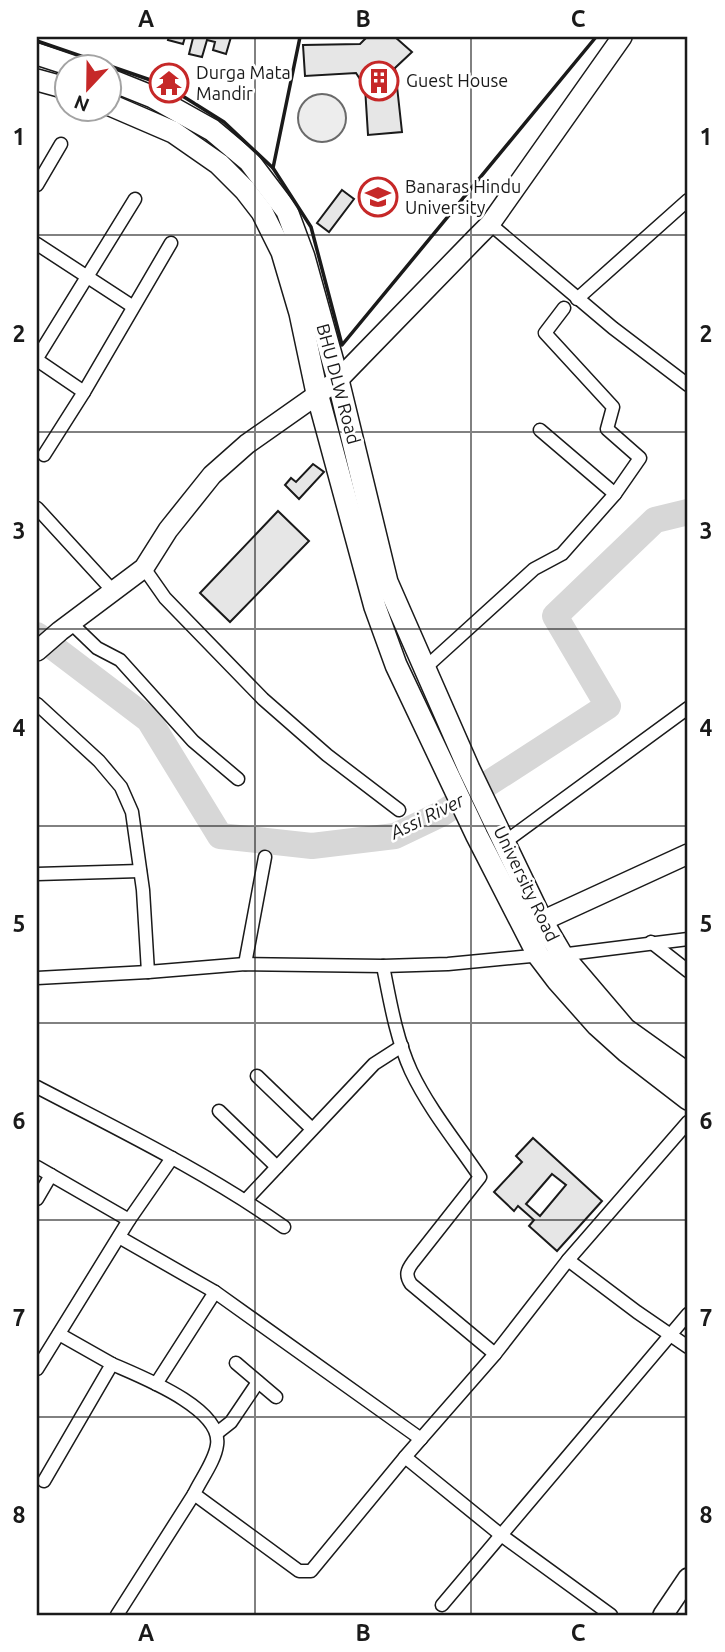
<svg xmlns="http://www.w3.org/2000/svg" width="725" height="1652" viewBox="0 0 725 1652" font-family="Ubuntu,sans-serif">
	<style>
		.built { fill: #ededed; stroke: #6a6a6a; stroke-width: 2 }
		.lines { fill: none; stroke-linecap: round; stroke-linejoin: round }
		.river { stroke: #d7d7d7; stroke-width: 26 }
		.building { fill: #e6e6e6; stroke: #1a1a1a; stroke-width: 2; fill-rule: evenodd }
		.street-casing { stroke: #1a1a1a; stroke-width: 15 }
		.secondary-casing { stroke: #1a1a1a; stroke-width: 22 }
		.primary-casing { stroke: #1a1a1a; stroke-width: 24 }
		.street { stroke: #fff; stroke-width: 12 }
		.secondary { stroke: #fff; stroke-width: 19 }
		.primary { stroke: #fff; stroke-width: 21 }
		.wall { stroke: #1a1a1a; stroke-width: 3.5 }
		.grid { fill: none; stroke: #1a1a1a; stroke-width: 2; stroke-opacity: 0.55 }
		.labels { text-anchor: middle; stroke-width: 5; stroke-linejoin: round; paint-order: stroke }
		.poi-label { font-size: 18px; fill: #1a1a1a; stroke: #fff; text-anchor: start }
		.street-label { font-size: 18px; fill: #1a1a1a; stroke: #fff }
		.water-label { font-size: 19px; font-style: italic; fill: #1a1a1a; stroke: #fff }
		.neatline { fill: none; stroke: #1a1a1a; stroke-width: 2.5 }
		.grid-label { font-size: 23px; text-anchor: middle; font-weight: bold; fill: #1a1a1a }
	</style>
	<rect width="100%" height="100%" fill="#fff"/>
	<circle class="built" cx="322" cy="118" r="24"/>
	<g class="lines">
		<path class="river" d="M37,635l112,85 71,116 92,10 83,-10 46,-22 167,-108 -53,-90 100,-96 33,-8"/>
	</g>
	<g class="building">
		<path d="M169,37h16l-2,7 -15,-4z"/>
		<path d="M188,37h43l-5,17 -13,-4 2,-8 -8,-2 -5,17 -13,-3 4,-16z"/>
		<path d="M367,37h28l17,15 -17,16 7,64 -34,3 -3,-48 -9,-14 -51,3 -2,-31 57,-1z"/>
		<path d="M342,190l12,9 -25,33 -12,-9z"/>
		<path d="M313,464l11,8 -25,27 -14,-14 6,-7 5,4z"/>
		<path d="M278,511l31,30 -79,81 -30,-29z"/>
		<path d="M533,1138l69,63 -45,50 -28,-25 5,-6 -16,-14 -4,5 -20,-19 28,-30 -6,-6zM552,1174l14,11 -26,31 -14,-12z"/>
	</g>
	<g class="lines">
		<defs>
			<g id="street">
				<path d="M37,185l24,-41"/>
				<path d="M490,224l123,104 75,57"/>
				<path d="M37,244l95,62"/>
				<path d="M577,299l111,-99"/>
				<path d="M37,358l98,-159"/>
				<path d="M37,360l47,32"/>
				<path d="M540,430l75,64"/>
				<path d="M44,455l40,-63 87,-149"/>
				<path d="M37,508l76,83"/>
				<path d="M144,568l21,30 98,101 64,56 72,55"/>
				<path d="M71,623l26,25 23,12 73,81 45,38"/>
				<path d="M425,668l109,-99 28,-15 53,-60 25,-36 -33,-29 6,-22 -68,-74 19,-25"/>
				<path d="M37,704l62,57 22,26 11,25 11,78 5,82"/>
				<path d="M505,842l183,-134"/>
				<path d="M37,874l103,-3"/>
				<path d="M651,942l37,29"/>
				<path d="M560,955l128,-16"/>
				<path d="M245,964l20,-107"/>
				<path d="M383,966c7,35 13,72 28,105 18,38 46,72 69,106l-67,85c-6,8 -8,13 -2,22l84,70"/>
				<path d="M37,978l111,-6 97,-8 138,2 65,-2 94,-9"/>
				<path d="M257,1076l55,53"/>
				<path d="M37,1087c84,44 169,85 247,140"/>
				<path d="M219,1111l58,56"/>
				<path d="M37,1167l92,53"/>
				<path d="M37,1199l14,-24"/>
				<path d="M246,1200l128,-136 28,-18"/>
				<path d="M119,1237l96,55 -59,92"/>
				<path d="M568,1260l69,52 51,35"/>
				<path d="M215,1292l206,147"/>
				<path d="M236,1363l40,34"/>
				<path d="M112,1364c27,12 111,44 105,81 -2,16 -16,34 -23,49l105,77h12l94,-114 90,-103 73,-94 120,-138"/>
				<path d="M37,1369l92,-149 43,-62"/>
				<path d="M217,1433l14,-11 27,-40"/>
				<path d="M405,1457l96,78 110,80"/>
				<path d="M44,1481l68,-117 -53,-30"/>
				<path d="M442,1605l246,-291"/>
				<path d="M117,1615l77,-121"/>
			</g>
			<g id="secondary">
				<path d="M37,651l23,-20 84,-63 24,-38 44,-55 35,-31 91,-64 140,-144 12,-12 132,-187"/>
				<path d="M542,921l146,-67"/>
				<path d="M663,1615l25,-37"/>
			</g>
			<g id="primary">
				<path d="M37,54l37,12"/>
				<path d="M108,79l45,18 59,33 37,31 38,50 17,46 34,123 49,202 82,187 73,152 20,34 63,74 63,45"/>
				<path d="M37,80l29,8"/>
				<path d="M108,104l65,28 46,32 26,26 17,22 20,40 18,61 17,80 58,214 21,58 81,171 61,119 19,25 40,45 30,27 61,47"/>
			</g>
		</defs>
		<use href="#street" class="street-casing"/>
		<use href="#secondary" class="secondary-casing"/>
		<use href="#primary" class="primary-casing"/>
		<use href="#street" class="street"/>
		<use href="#secondary" class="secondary"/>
		<use href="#primary" class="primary"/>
		<g class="wall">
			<path d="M37,41l128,44 59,37 49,46 38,59 31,118 254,-308"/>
			<path d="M273,168l27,-131"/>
		</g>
	</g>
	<path class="grid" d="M255,37v1578M471,37v1578M37,235h651M37,432h651M37,629h651M37,826h651M37,1023h651M37,1220h651M37,1417h651"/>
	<defs>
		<symbol id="building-ring" viewBox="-11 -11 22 22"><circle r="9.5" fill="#fff" stroke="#c62828" stroke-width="1.5"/><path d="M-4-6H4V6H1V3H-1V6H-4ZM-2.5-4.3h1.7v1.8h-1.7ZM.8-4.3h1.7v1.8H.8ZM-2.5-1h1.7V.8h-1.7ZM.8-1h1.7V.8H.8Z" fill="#c62828"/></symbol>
		<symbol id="temple-ring" viewBox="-11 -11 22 22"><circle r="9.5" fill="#fff" stroke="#c62828" stroke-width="1.5"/><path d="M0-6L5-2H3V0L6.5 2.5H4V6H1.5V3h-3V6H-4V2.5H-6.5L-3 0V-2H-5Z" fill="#c62828"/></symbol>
		<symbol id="university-ring" viewBox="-11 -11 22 22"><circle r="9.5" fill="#fff" stroke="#c62828" stroke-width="1.5"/><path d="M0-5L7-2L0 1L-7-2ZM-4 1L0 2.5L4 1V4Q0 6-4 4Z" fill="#c62828"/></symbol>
	</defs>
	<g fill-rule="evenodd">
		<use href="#building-ring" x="357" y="59" width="44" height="44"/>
		<use href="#temple-ring" x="147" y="61" width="44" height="44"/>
		<use href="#university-ring" x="356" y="175" width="44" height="44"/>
	</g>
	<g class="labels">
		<g class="poi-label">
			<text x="196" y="79">Durga Mata<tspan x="196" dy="21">Mandir</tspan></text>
			<text x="406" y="87">Guest House</text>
			<text x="405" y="193">Banaras Hindu<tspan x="405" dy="21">University</tspan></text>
		</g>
		<g class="street-label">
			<text transform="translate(338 384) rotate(75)" y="6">BHU DLW Road</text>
			<text transform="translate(526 884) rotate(64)" y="6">University Road</text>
		</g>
		<g class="water-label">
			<text transform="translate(427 816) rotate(-26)" y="7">Assi River</text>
		</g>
	</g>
	<rect width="725" height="1652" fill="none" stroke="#ffffff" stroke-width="77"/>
	<g transform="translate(88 88) rotate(202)"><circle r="33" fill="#ffffff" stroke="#a3a3a3" stroke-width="2"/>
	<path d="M0-5L12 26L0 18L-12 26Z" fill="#c62828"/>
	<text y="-10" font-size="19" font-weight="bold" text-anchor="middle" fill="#1a1a1a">N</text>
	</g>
	<rect x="38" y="38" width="648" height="1576" class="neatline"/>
	<g class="grid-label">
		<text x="146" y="27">A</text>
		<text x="363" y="27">B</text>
		<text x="578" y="27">C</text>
		<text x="19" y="145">1</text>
		<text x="706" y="145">1</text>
		<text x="19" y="342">2</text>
		<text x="706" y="342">2</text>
		<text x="19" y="539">3</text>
		<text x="706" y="539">3</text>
		<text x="19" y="736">4</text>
		<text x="706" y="736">4</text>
		<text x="19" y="932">5</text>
		<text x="706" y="932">5</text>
		<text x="19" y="1129">6</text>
		<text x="706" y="1129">6</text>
		<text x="19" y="1326">7</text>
		<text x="706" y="1326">7</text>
		<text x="19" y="1523">8</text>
		<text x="706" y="1523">8</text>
		<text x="146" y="1641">A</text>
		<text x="363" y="1641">B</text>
		<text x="578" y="1641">C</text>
	</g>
</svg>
